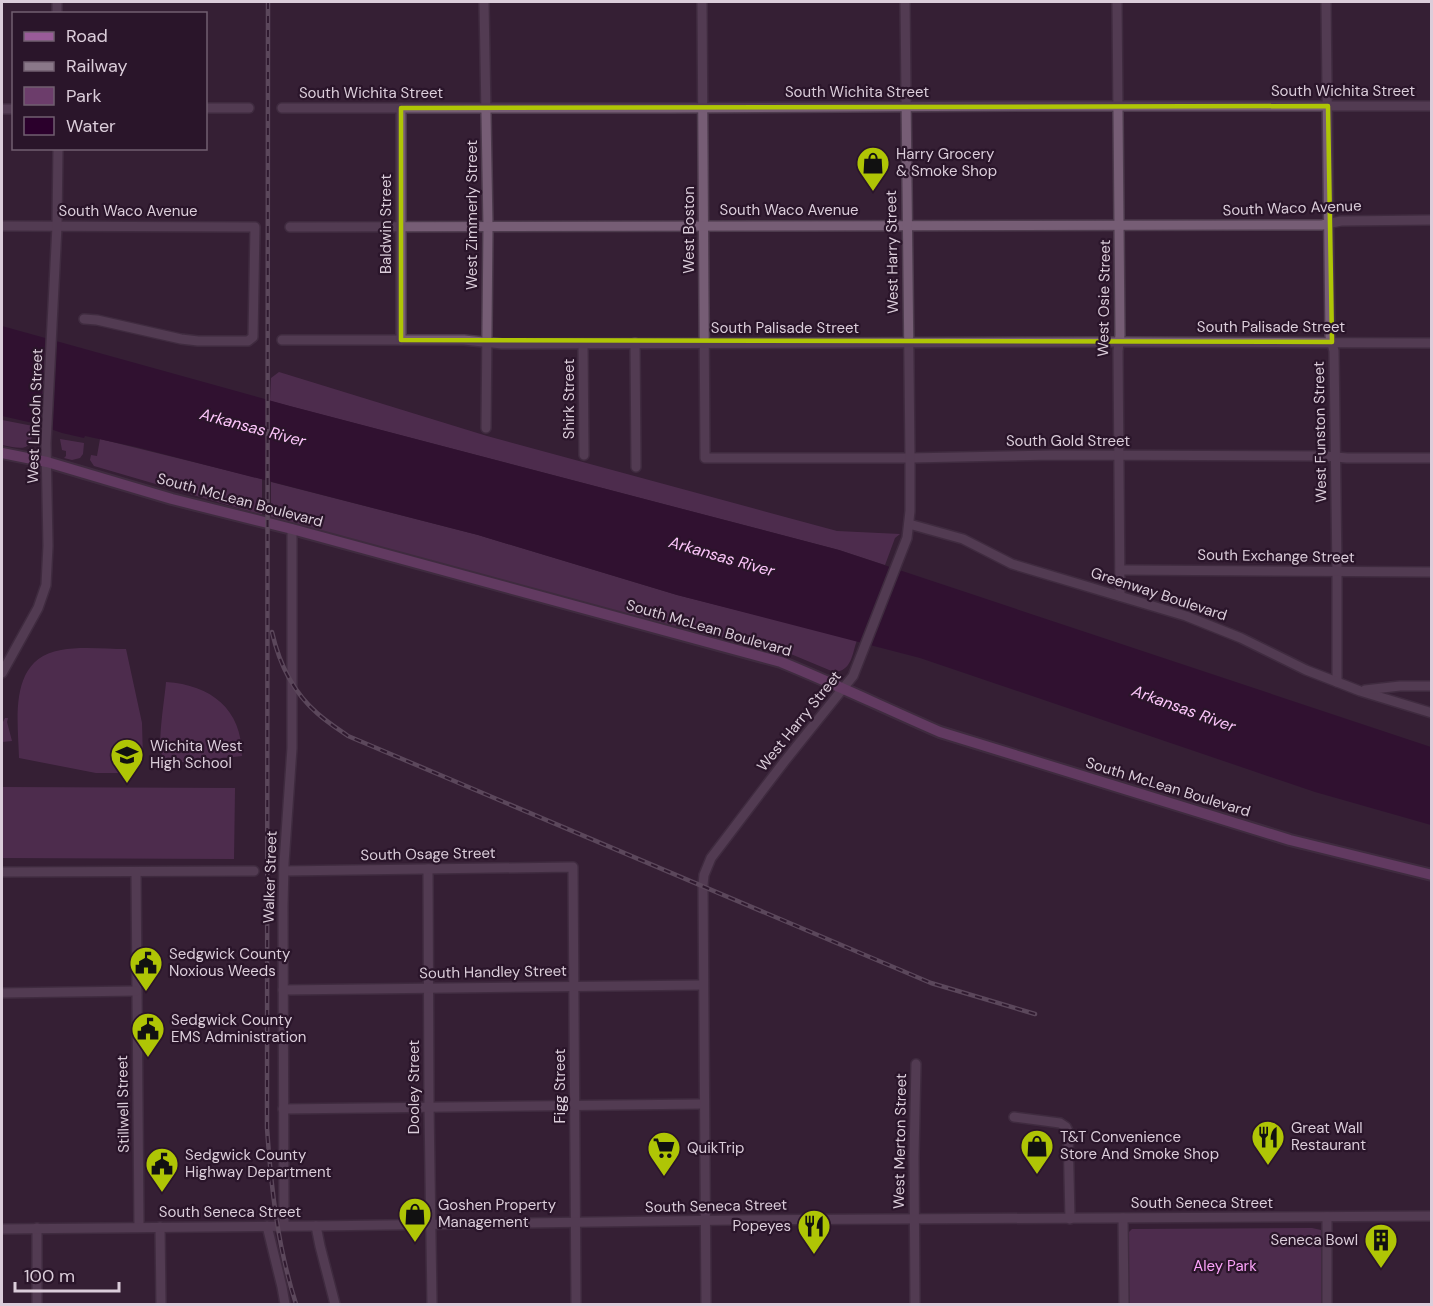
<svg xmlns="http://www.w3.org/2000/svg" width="1433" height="1306" viewBox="0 0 1433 1306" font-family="'DM Sans',sans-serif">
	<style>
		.green { fill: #6c3d6b }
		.water { fill: #2b002c }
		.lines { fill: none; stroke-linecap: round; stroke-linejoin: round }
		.minor-casing { stroke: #4d3b4d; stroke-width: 12 }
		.major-casing { stroke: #4d3b4d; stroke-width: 14 }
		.minor { stroke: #765d75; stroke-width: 9 }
		.major { stroke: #995b98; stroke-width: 10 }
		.rail-casing { stroke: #8a7889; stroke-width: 4.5 }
		.rail { stroke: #2a152a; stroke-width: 2; stroke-dasharray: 7; stroke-linecap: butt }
		.marked { fill: none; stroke: #afc505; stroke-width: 4.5; stroke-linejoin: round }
		.labels { text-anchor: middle; stroke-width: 4.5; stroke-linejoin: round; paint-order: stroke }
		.street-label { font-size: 15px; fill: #dbcdda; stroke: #2a152a }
		.poi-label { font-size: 15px; fill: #dbcdda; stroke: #2a152a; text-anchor: start }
		.park-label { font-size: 15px; fill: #fca3fa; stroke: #2a152a }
		.water-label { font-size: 16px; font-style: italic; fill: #fdc6fb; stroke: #2a152a }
	</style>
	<rect width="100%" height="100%" fill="#351f34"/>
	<g class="green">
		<path d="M279,372l208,64 350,95 63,3 -5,4 -10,27 -46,-15 -569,-149 1,-23z"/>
		<path d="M2,420l31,6c-1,27 -10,23 -31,19z"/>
		<path d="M60,439l24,4 -1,11 -3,4 -8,2 -8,-2 2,-2v-5l-4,-1z"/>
		<path d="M100,439l162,40v36l-168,-49 -4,-6 1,-5 6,1z"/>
		<path d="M271,482l207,53 199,60 180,45c-5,14 -5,31 -23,32l-48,-20 -112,-26 -15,-2 -388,-107z"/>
		<path d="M126,649l16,74 1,38 -12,12h-35l-77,-15c-1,-39 -11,-99 42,-108 20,-4 45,-1 65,-1z"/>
		<path d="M166,682c45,3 76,27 76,74l-54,6h-20c-3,-3 -5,-4 -6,-7 -5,-12 3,-58 4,-73z"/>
		<path d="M5,718h3l-1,4 5,19 -10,1v-18z"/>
		<path d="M2,787l233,1 -1,71 -232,-1z"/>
		<path d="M1312,1228l9,2 1,4v70h-194l-1,-66 1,-5 4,-4z"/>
	</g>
	<path class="water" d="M2,326l288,80 549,144 592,197v78l-116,-33 -395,-134 -243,-63 -199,-60 -342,-88 -51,-11 -1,2 -22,-5 -29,-10 -31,-7z"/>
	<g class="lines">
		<defs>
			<g id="minor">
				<path d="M57,2v12"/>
				<path d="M484,2l4,225 -2,201"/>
				<path d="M702,2l3,456h205l145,-3 270,1 22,2h85"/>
				<path d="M1117,2l3,333 -2,16 2,245"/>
				<path d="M1326,2l4,334 4,15 3,220v111"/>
				<path d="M206,108h43"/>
				<path d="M282,108h387l364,-2h399"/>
				<path d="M2,109h12"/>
				<path d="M2,226l253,1 -2,110 -5,4h-50l-17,-2 -84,-19 -13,-1"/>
				<path d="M290,227l1032,-2 19,-4 91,-1"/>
				<path d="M282,340h182l38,4 617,-2 313,1"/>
				<path d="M401,340v-232"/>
				<path d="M635,343l1,124"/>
				<path d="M583,344l1,111"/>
				<path d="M909,524l54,15 49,25 174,52 55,22 65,32 31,12 23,9 72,22"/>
				<path d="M1120,570l312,2"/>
				<path d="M2,673l36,-65 8,-23 2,-39 -2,-103 11,-217 1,-78"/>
				<path d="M1365,690l35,-4h32"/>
				<path d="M428,869l1,238 3,197"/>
				<path d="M284,871l289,-4 3,437"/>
				<path d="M2,872l252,-1"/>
				<path d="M136,872l3,355"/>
				<path d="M283,990l420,-5"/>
				<path d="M2,993l134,-2"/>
				<path d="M283,1109l421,-5"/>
				<path d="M1014,1117l46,6 6,4 2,4 2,88"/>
				<path d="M1327,1217v87"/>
				<path d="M1123,1218l1,86"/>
				<path d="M267,1226l15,61 3,17"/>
				<path d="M284,1226l-1,-320 1,-43 8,-115v-219"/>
				<path d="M316,1226l4,20 15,58"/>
				<path d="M160,1227l1,77"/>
				<path d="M37,1228v76"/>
				<path d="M2,1229l314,-3 418,-6 698,-4"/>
				<path d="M706,1304l-3,-419 1,-10 7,-17 73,-96 69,-86 54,-138 3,-27v-53l-5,-456"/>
				<path d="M915,1304l-1,-148 2,-92"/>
			</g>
			<path id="major" d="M2,453l45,9 125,37 120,30 489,133c54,22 106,47 159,70l350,108 142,35"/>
		</defs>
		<use href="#minor" class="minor-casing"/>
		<use href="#major" class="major-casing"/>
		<use href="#minor" class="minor"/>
		<use href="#major" class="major"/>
		<defs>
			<g id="rail">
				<path d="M268,2l-1,1126c4,60 11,120 29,176"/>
				<path d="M272,632c7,31 21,60 45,81 10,9 21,16 31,23l583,247 104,31"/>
			</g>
		</defs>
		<use href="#rail" class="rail-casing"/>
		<use href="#rail" class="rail"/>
	</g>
	<path d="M0 0H1433V1306H0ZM1328,106l4,236 -931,-2v-232z" fill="#351f34" fill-opacity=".55" fill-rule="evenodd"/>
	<path class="marked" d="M1328,106l4,236 -931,-2v-232z"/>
	<defs>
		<symbol id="shop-pin" viewBox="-11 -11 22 30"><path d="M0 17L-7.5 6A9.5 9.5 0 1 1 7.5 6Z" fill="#afc505" stroke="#2a152a"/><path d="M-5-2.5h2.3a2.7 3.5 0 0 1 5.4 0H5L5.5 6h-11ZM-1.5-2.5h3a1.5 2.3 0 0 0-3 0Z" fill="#111"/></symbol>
		<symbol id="school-pin" viewBox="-11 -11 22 30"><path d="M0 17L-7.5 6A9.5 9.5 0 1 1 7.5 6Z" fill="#afc505" stroke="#2a152a"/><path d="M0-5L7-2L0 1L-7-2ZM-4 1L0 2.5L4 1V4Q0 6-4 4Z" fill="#111"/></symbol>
		<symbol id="civic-pin" viewBox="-11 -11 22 30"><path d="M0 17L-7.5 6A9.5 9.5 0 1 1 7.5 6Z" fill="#afc505" stroke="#2a152a"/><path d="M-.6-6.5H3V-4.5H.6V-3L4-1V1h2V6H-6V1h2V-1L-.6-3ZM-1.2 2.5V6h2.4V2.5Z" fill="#111"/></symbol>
		<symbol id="restaurant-pin" viewBox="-11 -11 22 30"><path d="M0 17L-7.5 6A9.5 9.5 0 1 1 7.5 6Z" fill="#afc505" stroke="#2a152a"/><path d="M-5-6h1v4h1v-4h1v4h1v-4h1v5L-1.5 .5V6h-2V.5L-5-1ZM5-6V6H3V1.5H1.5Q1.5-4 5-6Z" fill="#111"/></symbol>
		<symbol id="supermarket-pin" viewBox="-11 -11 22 30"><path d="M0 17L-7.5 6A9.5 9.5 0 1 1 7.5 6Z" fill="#afc505" stroke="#2a152a"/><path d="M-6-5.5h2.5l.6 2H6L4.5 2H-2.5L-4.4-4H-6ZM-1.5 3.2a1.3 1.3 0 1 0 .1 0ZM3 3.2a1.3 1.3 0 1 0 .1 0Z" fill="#111"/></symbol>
		<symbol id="building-pin" viewBox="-11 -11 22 30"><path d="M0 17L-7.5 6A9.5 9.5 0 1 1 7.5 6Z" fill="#afc505" stroke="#2a152a"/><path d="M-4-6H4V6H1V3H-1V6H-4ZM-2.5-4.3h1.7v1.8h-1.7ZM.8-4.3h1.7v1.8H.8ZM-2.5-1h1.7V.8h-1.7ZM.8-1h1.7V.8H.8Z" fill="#111"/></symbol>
	</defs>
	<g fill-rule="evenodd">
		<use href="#shop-pin" x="854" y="144" width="38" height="52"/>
		<use href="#school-pin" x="108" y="736" width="38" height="52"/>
		<use href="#civic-pin" x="127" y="944" width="38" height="52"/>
		<use href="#civic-pin" x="129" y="1010" width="38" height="52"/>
		<use href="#restaurant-pin" x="1249" y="1118" width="38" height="52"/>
		<use href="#shop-pin" x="1018" y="1127" width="38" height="52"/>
		<use href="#supermarket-pin" x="645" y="1129" width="38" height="52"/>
		<use href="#civic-pin" x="143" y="1145" width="38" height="52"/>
		<use href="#shop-pin" x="396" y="1195" width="38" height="52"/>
		<use href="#restaurant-pin" x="795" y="1207" width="38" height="52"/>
		<use href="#building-pin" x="1362" y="1221" width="38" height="52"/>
	</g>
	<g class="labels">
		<g class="street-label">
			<text x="1343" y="96">South Wichita Street</text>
			<text x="857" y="97">South Wichita Street</text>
			<text x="371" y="98">South Wichita Street</text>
			<text transform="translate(1292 208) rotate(-2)" y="5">South Waco Avenue</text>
			<text x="789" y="215">South Waco Avenue</text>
			<text x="128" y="216">South Waco Avenue</text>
			<text transform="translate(472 215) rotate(-90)" y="5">West Zimmerly Street</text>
			<text transform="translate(386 224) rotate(-90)" y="5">Baldwin Street</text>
			<text transform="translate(689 230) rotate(-90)" y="5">West Boston</text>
			<text transform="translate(892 252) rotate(-91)" y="5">West Harry Street</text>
			<text transform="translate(1104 298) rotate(-89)" y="5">West Osie Street</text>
			<text x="1271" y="332">South Palisade Street</text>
			<text x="785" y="333">South Palisade Street</text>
			<text transform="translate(569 399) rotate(-90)" y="5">Shirk Street</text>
			<text transform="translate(35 416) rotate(-88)" y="5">West Lincoln Street</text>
			<text transform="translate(1320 432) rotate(-91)" y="5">West Funston Street</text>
			<text x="1068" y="446">South Gold Street</text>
			<text transform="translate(240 500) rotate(15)" y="5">South McLean Boulevard</text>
			<text transform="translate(1276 556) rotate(1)" y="5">South Exchange Street</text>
			<text transform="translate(1159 594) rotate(18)" y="5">Greenway Boulevard</text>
			<text transform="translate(709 628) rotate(16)" y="5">South McLean Boulevard</text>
			<text transform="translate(799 721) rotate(-51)" y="5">West Harry Street</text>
			<text transform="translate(1168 787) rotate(17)" y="5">South McLean Boulevard</text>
			<text transform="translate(428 854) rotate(-1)" y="5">South Osage Street</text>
			<text transform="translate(270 877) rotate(-88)" y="5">Walker Street</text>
			<text transform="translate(493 972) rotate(-1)" y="5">South Handley Street</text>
			<text transform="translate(560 1086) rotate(-90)" y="5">Figg Street</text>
			<text transform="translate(414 1087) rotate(-90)" y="5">Dooley Street</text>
			<text transform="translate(123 1104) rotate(-91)" y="5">Stillwell Street</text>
			<text transform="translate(900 1141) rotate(-89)" y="5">West Merton Street</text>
			<text x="1202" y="1208">South Seneca Street</text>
			<text transform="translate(716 1206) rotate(-1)" y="5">South Seneca Street</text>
			<text x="230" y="1217">South Seneca Street</text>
		</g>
		<g class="poi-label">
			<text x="896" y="159">Harry Grocery<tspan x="896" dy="17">&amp; Smoke Shop</tspan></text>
			<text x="150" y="751">Wichita West<tspan x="150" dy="17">High School</tspan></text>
			<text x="169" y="959">Sedgwick County<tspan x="169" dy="17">Noxious Weeds</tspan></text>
			<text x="171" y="1025">Sedgwick County<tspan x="171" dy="17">EMS Administration</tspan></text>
			<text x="1291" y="1133">Great Wall<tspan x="1291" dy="17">Restaurant</tspan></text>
			<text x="1060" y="1142">T&amp;T Convenience<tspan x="1060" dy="17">Store And Smoke Shop</tspan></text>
			<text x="687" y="1153">QuikTrip</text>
			<text x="185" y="1160">Sedgwick County<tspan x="185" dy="17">Highway Department</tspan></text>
			<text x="438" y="1210">Goshen Property<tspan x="438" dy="17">Management</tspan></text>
			<text x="791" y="1231" text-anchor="end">Popeyes</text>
			<text x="1358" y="1245" text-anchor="end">Seneca Bowl</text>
		</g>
		<g class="park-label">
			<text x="1225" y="1271">Aley Park</text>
		</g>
		<g class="water-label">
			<text transform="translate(253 427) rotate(15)" y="6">Arkansas River</text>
			<text transform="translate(722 556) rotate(16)" y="6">Arkansas River</text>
			<text transform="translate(1184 708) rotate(20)" y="6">Arkansas River</text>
		</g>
	</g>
	<rect width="1433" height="1306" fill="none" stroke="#dbcdda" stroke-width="6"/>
	<rect x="12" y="12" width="195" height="138" fill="#2a152a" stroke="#715f70" stroke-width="1.5"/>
	<rect x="24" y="32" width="30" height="9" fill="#995b98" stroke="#715f70" stroke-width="1.5"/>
	<text x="66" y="42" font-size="18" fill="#dbcdda">Road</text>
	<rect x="24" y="62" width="30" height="9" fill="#8a7889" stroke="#715f70" stroke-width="1.5"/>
	<text x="66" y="72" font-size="18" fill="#dbcdda">Railway</text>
	<rect x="24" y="87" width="30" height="18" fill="#6c3d6b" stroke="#715f70" stroke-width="1.5"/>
	<text x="66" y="102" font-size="18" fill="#dbcdda">Park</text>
	<rect x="24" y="117" width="30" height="18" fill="#2b002c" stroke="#715f70" stroke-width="1.5"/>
	<text x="66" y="132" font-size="18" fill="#dbcdda">Water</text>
	<path d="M15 1282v9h104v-9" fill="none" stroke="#dbcdda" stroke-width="3"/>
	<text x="24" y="1282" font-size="18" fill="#dbcdda" stroke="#2a152a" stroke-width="4.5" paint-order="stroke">100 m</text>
</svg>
